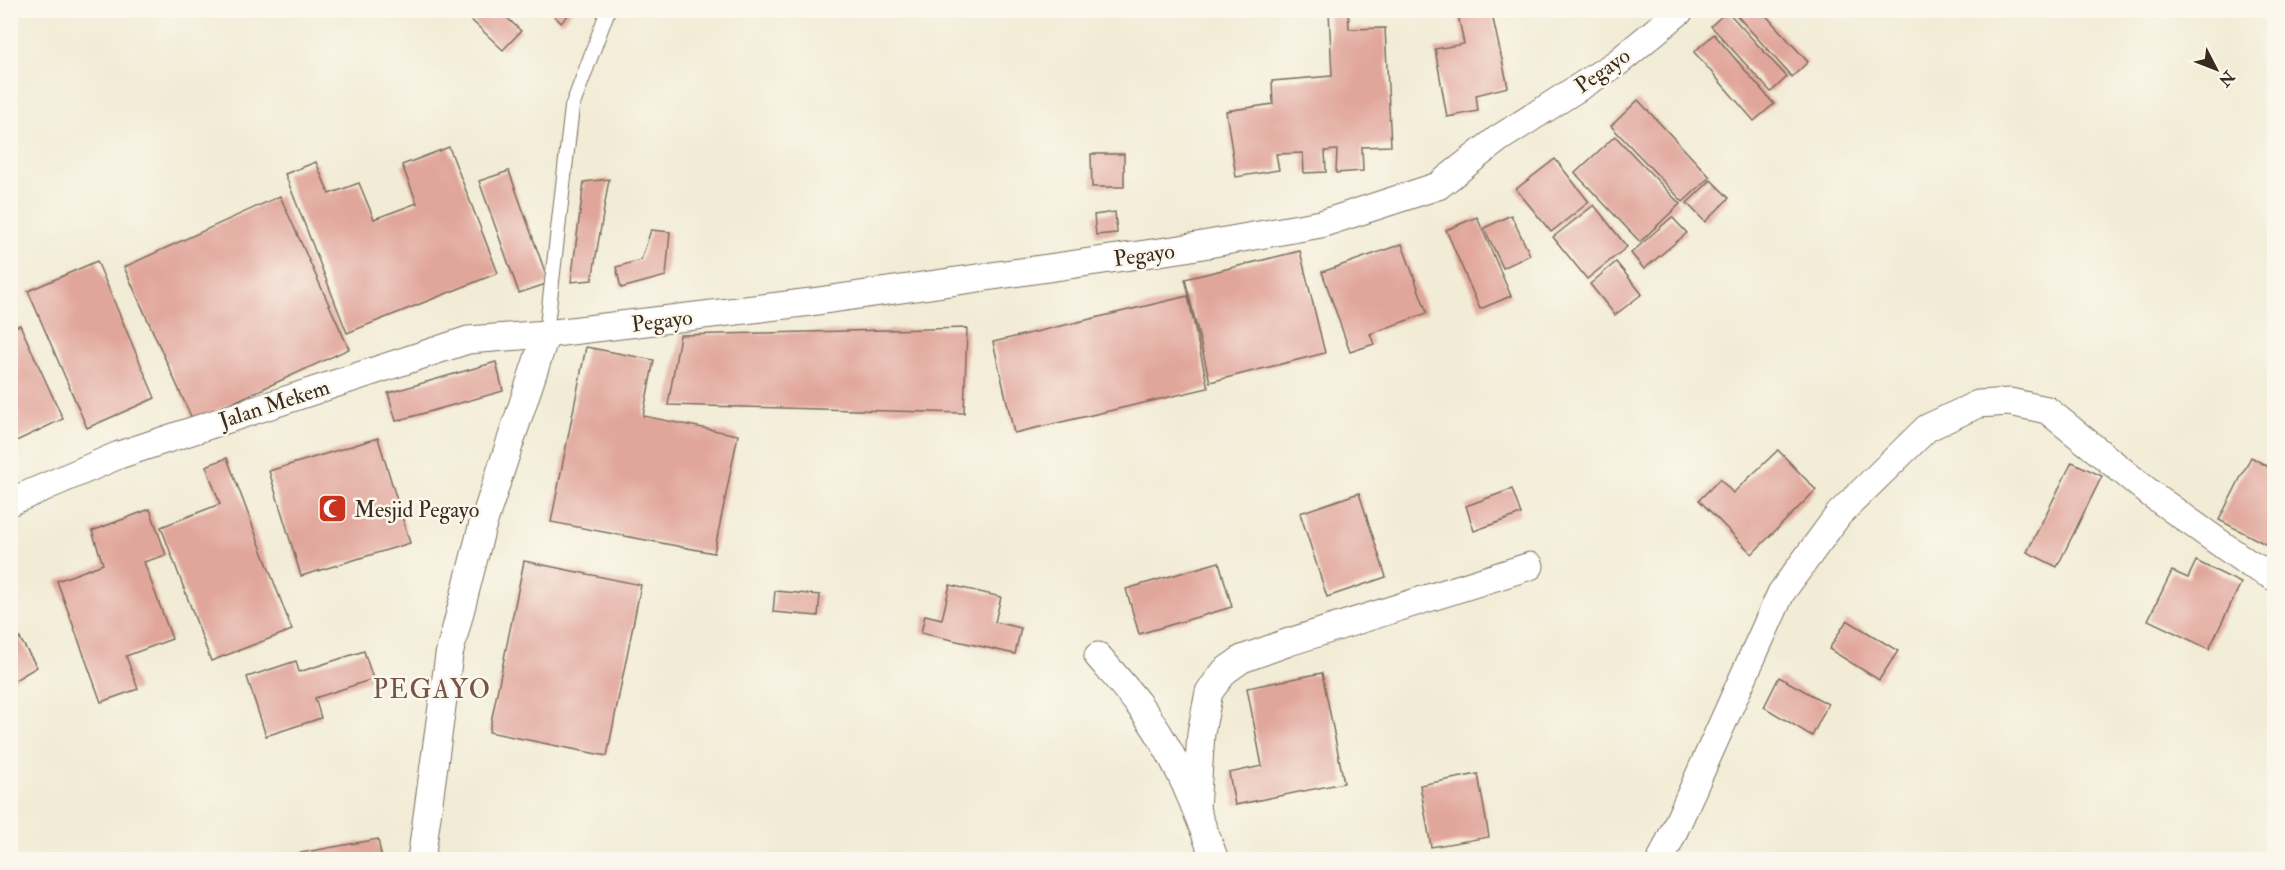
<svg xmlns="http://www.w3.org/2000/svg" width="2285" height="870" viewBox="0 0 2285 870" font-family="'IM FELL Double Pica',serif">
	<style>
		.building { fill: #e1a69b }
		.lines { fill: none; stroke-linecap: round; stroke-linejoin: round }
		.lane-casing { stroke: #7b6e5e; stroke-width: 16 }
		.street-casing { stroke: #7b6e5e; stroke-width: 29 }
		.lane { stroke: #fff; stroke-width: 14 }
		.street { stroke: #fff; stroke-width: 27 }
		.labels { text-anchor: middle; stroke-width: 5; stroke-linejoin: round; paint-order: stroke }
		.street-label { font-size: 22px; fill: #3b2a1e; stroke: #fbf7ec }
		.poi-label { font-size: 22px; fill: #3b2a1e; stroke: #fbf7ec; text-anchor: start }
		.quarter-label { font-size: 26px; letter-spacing: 1.5px; fill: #75554a; stroke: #fbf7ec }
	</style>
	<rect width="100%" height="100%" fill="#fbf7ec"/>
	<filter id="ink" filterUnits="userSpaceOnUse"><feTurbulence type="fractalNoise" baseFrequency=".0167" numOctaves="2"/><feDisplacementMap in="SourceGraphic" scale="12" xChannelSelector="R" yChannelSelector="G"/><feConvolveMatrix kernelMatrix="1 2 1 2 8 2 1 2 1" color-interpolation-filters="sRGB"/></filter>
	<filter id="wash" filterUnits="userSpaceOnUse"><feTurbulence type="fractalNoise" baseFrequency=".008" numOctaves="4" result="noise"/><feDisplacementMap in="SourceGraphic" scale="24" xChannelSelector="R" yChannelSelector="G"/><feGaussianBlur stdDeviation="1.35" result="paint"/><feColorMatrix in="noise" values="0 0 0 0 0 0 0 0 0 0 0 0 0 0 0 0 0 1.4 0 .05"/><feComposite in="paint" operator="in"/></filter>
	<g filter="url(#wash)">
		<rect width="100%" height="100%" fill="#f2ecd6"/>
		<g id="blocks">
			<g class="building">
				<path d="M473,10h26l22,21 -18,19 -36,-34z"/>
				<path d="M549,10h24l-12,13z"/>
				<path d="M1329,10h19l1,19 36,-1 6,118 -29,1 1,24 -27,2 1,-23 -12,1 1,21 -22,1 -1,-20 -27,1 3,16 -43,7 -10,-66 47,-7 -1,-23 60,-5z"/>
				<path d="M1457,10h34l17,77 -32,8 2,16 -31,6 -12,-68 29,-5z"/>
				<path d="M1732,10h29l47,52 -16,15z"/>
				<path d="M1727,11l60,66 -16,15 -60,-66z"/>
				<path d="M1714,34l60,70 -20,17 -60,-69z"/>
				<path d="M1638,100l72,77 -27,25 -72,-76z"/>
				<path d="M1615,136l65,68 -40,38 -65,-69z"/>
				<path d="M449,147l49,126 -151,60 -62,-159 31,-12 13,32 30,-11 15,36 43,-16 -15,-38z"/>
				<path d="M1091,154h33v33h-32z"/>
				<path d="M1555,159l34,43 -38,30 -35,-43z"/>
				<path d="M509,171l40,112 -30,10 -40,-112z"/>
				<path d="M609,179l-17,101 -21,2 13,-100z"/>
				<path d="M1711,180l18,18 -24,24 -18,-19z"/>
				<path d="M280,196l69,153 -156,72 -69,-154z"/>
				<path d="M1594,205l33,42 -40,32 -34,-42z"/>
				<path d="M1115,212l2,21 -21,2 -2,-20z"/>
				<path d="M1511,215l19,40 -27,13 -19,-40z"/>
				<path d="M1477,217l34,79 -31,13 -34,-79z"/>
				<path d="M1672,217l15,16 -43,36 -13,-16z"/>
				<path d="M651,230l19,2 -4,44 -45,12 -5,-21 25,-7z"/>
				<path d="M1402,244l25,69 -57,21 4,10 -24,8 -28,-80z"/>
				<path d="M1300,251l25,102 -115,29 -25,-103z"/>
				<path d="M97,261l58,137 -68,30 -59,-137z"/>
				<path d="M1616,262l26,32 -27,21 -25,-31z"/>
				<path d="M1188,296l20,92 -194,45 -21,-91z"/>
				<path d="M20,325l43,94 -53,25v-115z"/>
				<path d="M967,328l-3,85 -296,-8 12,-70z"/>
				<path d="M586,347l68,13 -11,56 95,19 -24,118 -163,-31z"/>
				<path d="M496,362l7,29 -107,30 -8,-28z"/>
				<path d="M378,438l32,105 -109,33 -32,-105z"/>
				<path d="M1778,450l38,40 -64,64 -53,-54 21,-21 13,14z"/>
				<path d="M2251,457l23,13v65l-5,11 -50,-26z"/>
				<path d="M227,458l65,172 -81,31 -50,-134 59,-23 -14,-38z"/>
				<path d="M2072,462l30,14 -45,91 -30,-15z"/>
				<path d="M1512,489l9,25 -47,17 -8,-25z"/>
				<path d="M1359,493l27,84 -59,20 -27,-84z"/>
				<path d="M150,509l16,46 -22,7 28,77 -46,17 12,33 -37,13 -44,-121 46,-17 -11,-33z"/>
				<path d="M524,561l117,24 -34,171 -118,-24z"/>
				<path d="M2196,561l45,22 -32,66 -61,-29 24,-49 16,7z"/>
				<path d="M1219,562l13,45 -93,27 -13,-45z"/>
				<path d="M950,585l51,12 -6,25 26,6 -6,26 -94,-21 4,-18 17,4z"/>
				<path d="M775,591l45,4 -2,21 -45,-4z"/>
				<path d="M1847,620l51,31 -19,29 -50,-31z"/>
				<path d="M10,622l27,45 -27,16z"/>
				<path d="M364,651l9,28 -58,19 6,20 -55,18 -19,-59 49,-16 3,11z"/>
				<path d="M1322,673l22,110 -109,22 -6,-32 33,-7 -15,-78z"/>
				<path d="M1779,677l49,27 -16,32 -48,-29z"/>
				<path d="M1478,774l11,63 -58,10 -11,-62z"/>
				<path d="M378,839l4,21h-87l-1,-6z"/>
			</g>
		</g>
	</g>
	<g filter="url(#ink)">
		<use href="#blocks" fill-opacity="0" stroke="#7b6e5e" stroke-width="1.5"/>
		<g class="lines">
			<defs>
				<path id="lane" d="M546,334l26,-227 36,-97"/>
				<g id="street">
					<path d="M10,502l109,-47 349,-115 78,-6 265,-32 369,-53 141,-25 117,-38 60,-47 119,-76 64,-53"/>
					<path d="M1098,656c23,27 48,54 65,85 22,37 37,78 52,119"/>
					<path d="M1196,808l5,-75 8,-41 16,-21 17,-12 47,-17 241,-76"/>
					<path d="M421,860l28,-205 33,-128 64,-193"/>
					<path d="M1661,860l120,-267 58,-79 88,-86 51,-24 32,-2 37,8 104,84 97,69 26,14"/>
				</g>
			</defs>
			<use href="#lane" class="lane-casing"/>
			<use href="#street" class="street-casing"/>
			<use href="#lane" class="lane"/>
			<use href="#street" class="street"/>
		</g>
	</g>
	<defs>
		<symbol id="mosque-square" viewBox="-11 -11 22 22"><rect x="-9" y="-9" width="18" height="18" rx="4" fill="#c8321e" stroke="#fbf7ec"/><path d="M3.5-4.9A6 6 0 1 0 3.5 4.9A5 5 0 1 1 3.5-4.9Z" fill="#fff"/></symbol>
	</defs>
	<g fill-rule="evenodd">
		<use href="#mosque-square" x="316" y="492" width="33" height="33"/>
	</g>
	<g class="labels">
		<g class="street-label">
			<text transform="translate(1602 70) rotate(-35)" y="8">Pegayo</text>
			<text transform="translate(1144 254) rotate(-8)" y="8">Pegayo</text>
			<text transform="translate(662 320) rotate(-7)" y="8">Pegayo</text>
			<text transform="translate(274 403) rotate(-18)" y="8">Jalan Mekem</text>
		</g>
		<g class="poi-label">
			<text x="354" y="517">Mesjid Pegayo</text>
		</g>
		<g class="quarter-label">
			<text x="432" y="698">PEGAYO</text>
		</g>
	</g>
	<rect width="2285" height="870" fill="none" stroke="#fbf7ec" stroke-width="36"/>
	<g transform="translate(2216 69) rotate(132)" stroke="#fbf7ec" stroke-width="4.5" paint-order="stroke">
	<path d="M0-4.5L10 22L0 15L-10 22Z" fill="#3b2a1e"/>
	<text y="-9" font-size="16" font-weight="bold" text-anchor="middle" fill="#3b2a1e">N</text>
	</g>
</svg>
